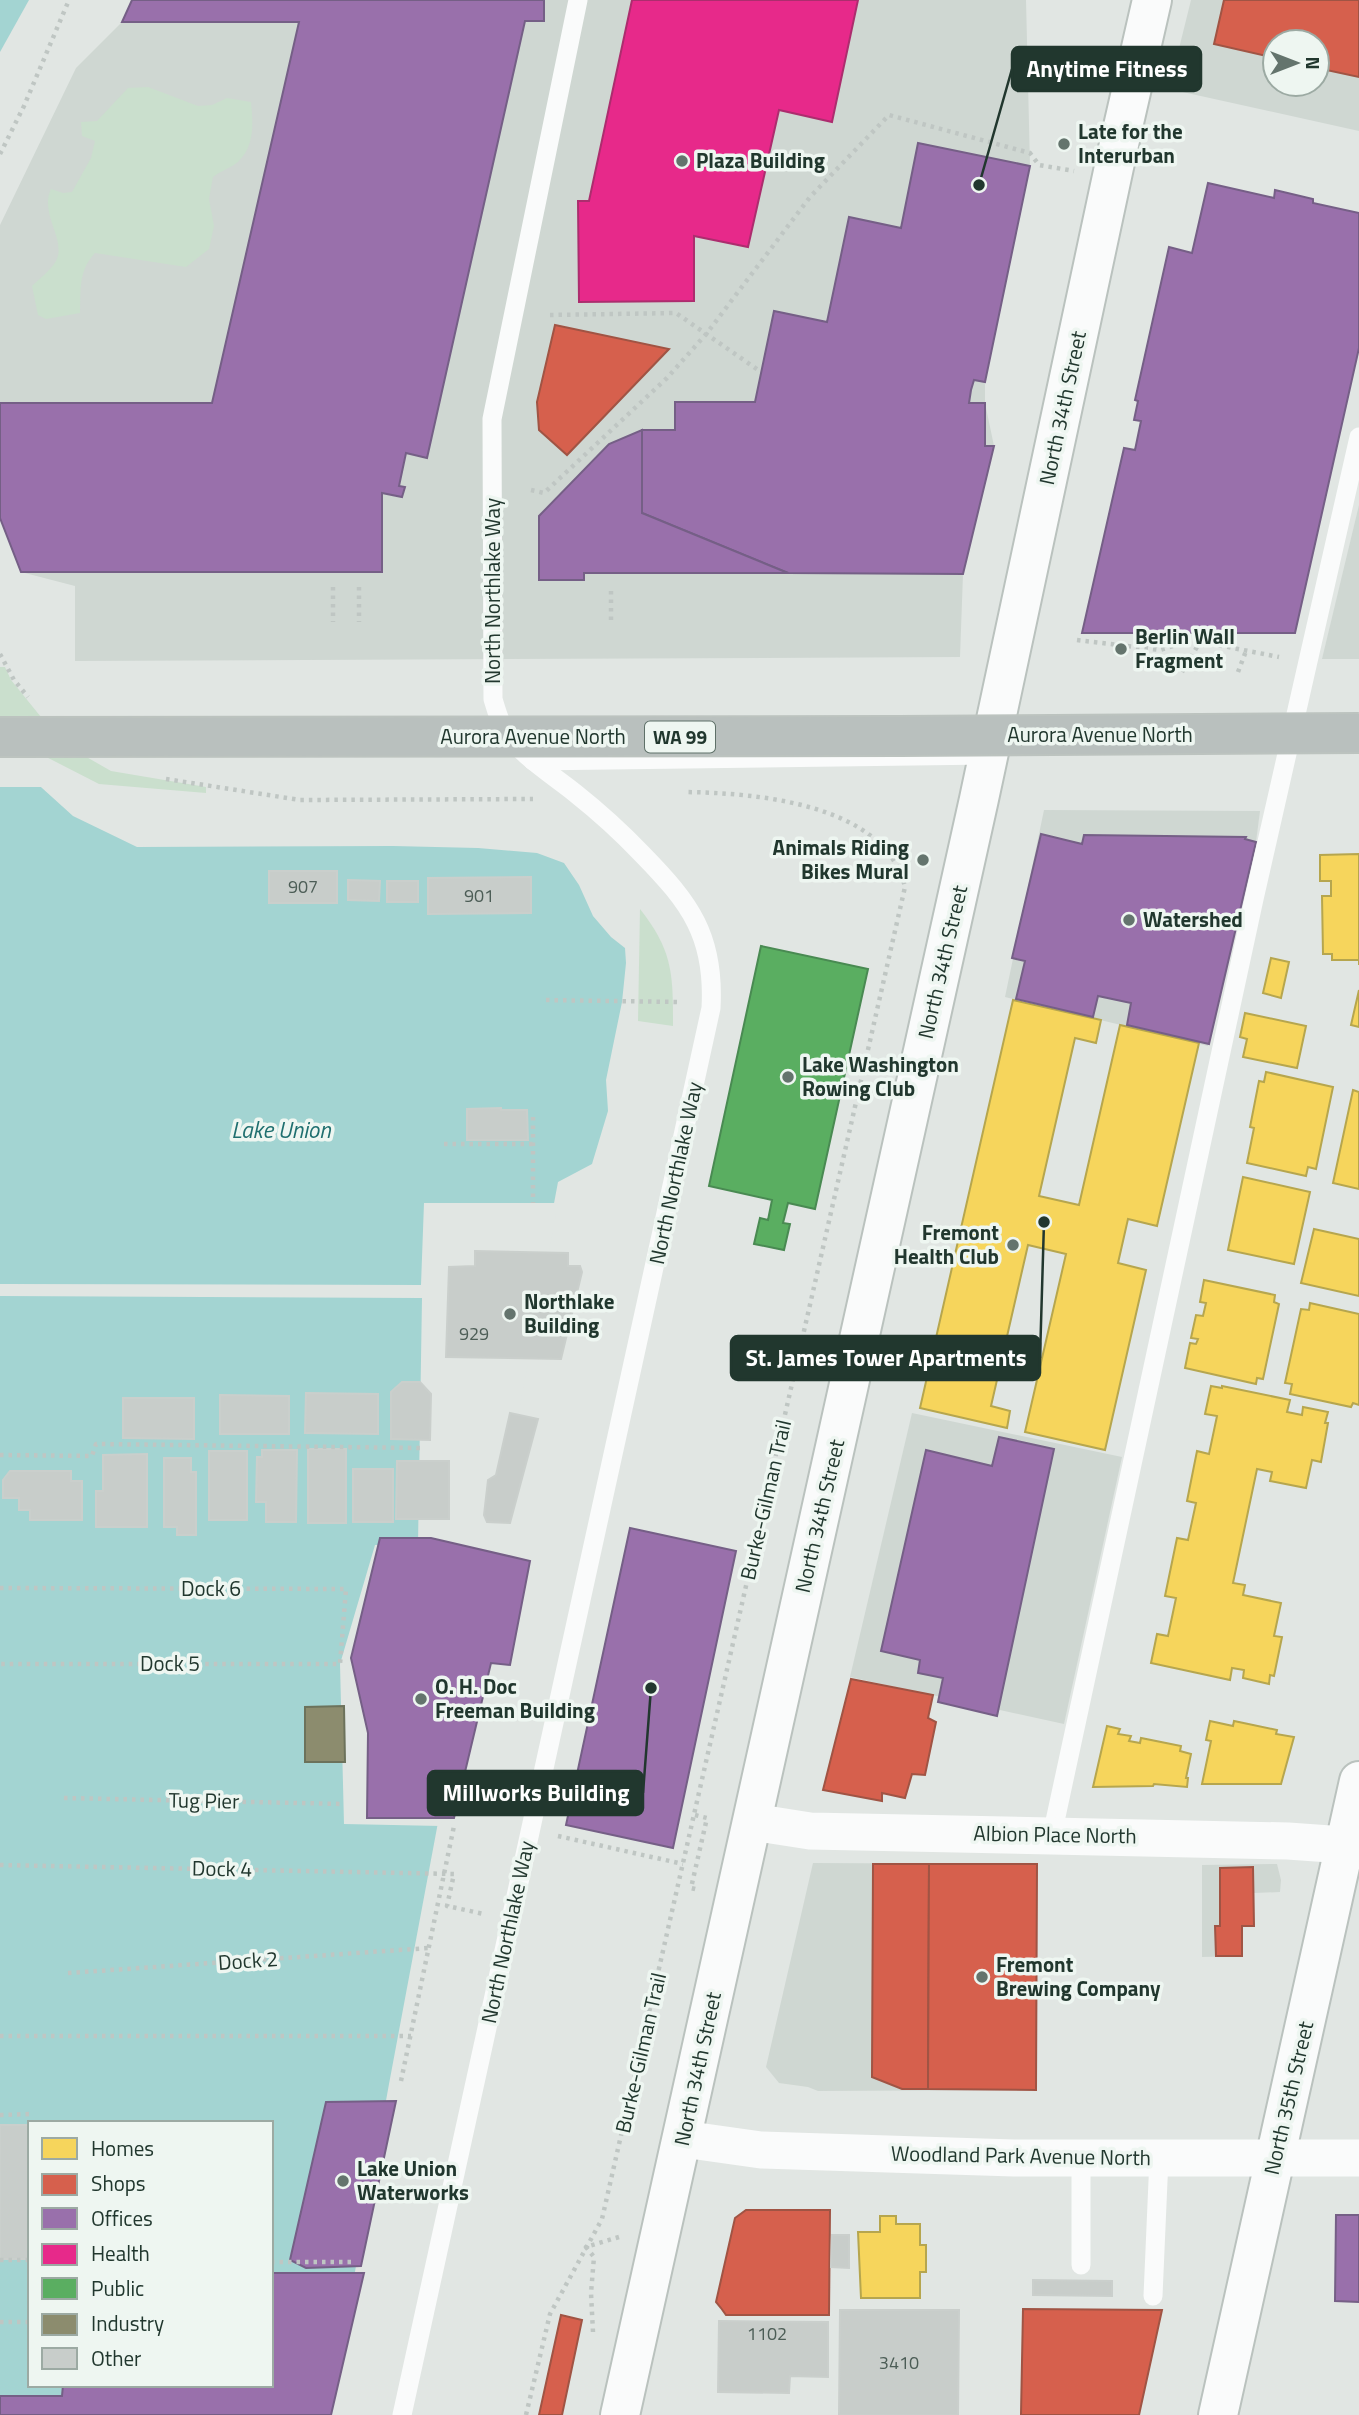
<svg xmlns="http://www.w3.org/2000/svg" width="1359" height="2415" viewBox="0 0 1359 2415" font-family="'Titillium Web',sans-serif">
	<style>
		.built { fill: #cfd7d2; fill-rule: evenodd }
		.green { fill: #cadfcd }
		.water { fill: #a3d4d2; fill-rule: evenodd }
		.pier { fill: #e1e6e3 }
		.homes { fill: #f6d55c; stroke: #b6a64e; stroke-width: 2 }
		.shops { fill: #d6604d; stroke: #a05444; stroke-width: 2 }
		.offices { fill: #9970ab; stroke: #755f86; stroke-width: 2 }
		.health { fill: #e7298a; stroke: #ac2d6e; stroke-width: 2 }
		.public { fill: #5aae61; stroke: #498a52; stroke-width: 2 }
		.industry { fill: #8c8c6e; stroke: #6c725b; stroke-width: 2 }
		.building { fill: #c8cdca; stroke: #cacfcc; stroke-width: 2 }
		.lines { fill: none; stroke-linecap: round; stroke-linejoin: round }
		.secondary-casing { stroke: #bac2be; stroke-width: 42 }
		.path { stroke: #bfc6c3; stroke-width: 4.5; stroke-dasharray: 3.5 5; stroke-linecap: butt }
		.lane { stroke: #fafbfb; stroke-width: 19 }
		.street { stroke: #fafbfb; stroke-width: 37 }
		.secondary { stroke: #fafbfb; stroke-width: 38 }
		.highway-bridge-casing { stroke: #bcc3bf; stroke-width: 42; stroke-linecap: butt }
		.highway-bridge { stroke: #b9c0be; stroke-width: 38 }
		.poi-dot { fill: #64746d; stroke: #eef6f1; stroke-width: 2.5 }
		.labels { text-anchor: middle; stroke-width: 7; stroke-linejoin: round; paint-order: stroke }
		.number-label { font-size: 18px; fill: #4c5d56 }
		.shield { fill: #eef6f1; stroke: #5e7068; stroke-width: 2 }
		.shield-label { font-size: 19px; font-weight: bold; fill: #21372e }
		.poi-label { font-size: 21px; font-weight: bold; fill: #21372e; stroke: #eef6f1; text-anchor: start }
		.street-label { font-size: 21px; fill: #21372e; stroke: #eef6f1 }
		.water-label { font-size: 23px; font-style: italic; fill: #1f6f6f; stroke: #eef6f1 }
		.leader { fill: none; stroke: #21372e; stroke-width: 2.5 }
		.callout-dot { fill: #21372e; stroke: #eef6f1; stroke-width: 2.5 }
		.callout { fill: #21372e; stroke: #21372e; stroke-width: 2.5 }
		.callout-label { font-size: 23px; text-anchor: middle; font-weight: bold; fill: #fff }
	</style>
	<rect width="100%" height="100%" fill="#e1e6e3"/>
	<g class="built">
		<path d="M132,0h894l4,166 -45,216v21l9,43 -31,128 -3,83 -885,4v-75l-54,-14 -21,-54v-293l76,-157 46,-46z"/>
		<path d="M1191,0h168v131l-190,-42zM1275,42h42v42h-42z"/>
		<path d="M1359,505v154h-37z"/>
		<path d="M1044,810l216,1 -4,31 -48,204 -203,-49z"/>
		<path d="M912,1413l210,44 -58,267 -214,-47z"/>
		<path d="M813,1863l224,1 -1,226 -218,1 -10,-4 -29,-4 -13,-16z"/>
		<path d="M1277,1864l4,16 -1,12 -26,1v33l-12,1v29l-40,1v-92z"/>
	</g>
	<g class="green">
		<path d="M148,87l50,19 14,-1 15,-7 24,4c2,21 4,44 -13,60 -7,6 -18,9 -25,15l-4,22 5,27 -5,23 -23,18 -91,-14c-17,18 -14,37 -15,60l-34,6 -8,-4 -6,-29c8,-8 19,-16 24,-25 11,-21 -17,-47 -5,-72l12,4 9,-1 19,-34 4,-17 -13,-5 -1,-14 16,-1 31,-33z"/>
		<path d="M0,667h5l6,13 51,63 49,28 95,16v6l-107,-9 -80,-41 -19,-20z"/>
		<path d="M640,909c33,42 33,65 33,117l-35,-5z"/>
	</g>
	<g class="water">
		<path d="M0,0h29l-29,52z"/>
		<path d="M0,750l73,66 64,31 256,-1 85,2 59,5 27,10 15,22 14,31 18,21 14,11 1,15 -4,39 -16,78 2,31 -16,53 -34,18 -169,902 -60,331h-329zM30,2123h241v262h-241z"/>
	</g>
	<g class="pier">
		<path d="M0,747l2,1 44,39h-46z"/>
		<path d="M424,1203h134l-117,623 -97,-2 -4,-160 35,-119 43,-1 4,-246 -422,-2v-12l421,1z"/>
	</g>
	<g class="homes">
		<path d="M1359,854v111v-5h-27v-6h-9l-1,-58h9v-15h-11v-26z"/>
		<path d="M1271,958l18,4 -8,36 -18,-5z"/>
		<path d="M1359,990v37l-8,-2z"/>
		<path d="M1013,1000l88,20 -5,23 -21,-5 -36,158 40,9 41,-180 79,18 -42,183 -29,-7 -10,44 28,7 -41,180 -80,-18 41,-178 -38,-9 -37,161 19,5 -3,17 -87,-20z"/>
		<path d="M1245,1013l61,13 -9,42 -54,-11 4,-18 -7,-2z"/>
		<path d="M1266,1072l67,15 -17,82 -8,-2 -2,9 -59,-13 7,-35 -4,-1 9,-46 5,1z"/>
		<path d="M1353,1090l6,2v97l-26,-6z"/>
		<path d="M1243,1177l67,15 -16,72 -66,-14z"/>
		<path d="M1314,1229l45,10v57l-58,-13z"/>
		<path d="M1204,1280l71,15 -1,7 5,2 -16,75 -6,-1 -1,6 -71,-16 5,-25 6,1 2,-5 -7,-1 5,-23 7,1 3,-13 -6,-1z"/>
		<path d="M1310,1303l49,11v91l-6,-2 -2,4 -61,-13 2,-10 -7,-1 16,-74 8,1z"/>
		<path d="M1211,1386l11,2v-2l68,14 -3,12 15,3 1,-8 25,5 -3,11h3l-7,39 -9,-2 -6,28 -36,-7 2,-9 -15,-3 -24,114 12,2 -2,10 38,8 -7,33 8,1 -8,39 -4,-1 -1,9 -26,-6 1,-8 -12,-2 -2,12 -79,-17 6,-29 11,2 8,-38 -11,-2 12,-58 11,2 8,-37 -9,-2 10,-50 12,3 8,-38 -12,-2z"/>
		<path d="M1210,1721l23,5 1,-5 43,9 -1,4 18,3 -13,47h-79l9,-43 -5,-1z"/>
		<path d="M1107,1726l13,3 -2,5 13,2 -2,5 11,2 1,-5 40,8 -1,5 11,3 -5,24h2l-1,9 -33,-3 -1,2 -60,1z"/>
		<path d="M880,2216h16v8h24v21h6v27h-6v26h-59l-3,-66h22z"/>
	</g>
	<g class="shops">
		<path d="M1224,0h135v77l-42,-9v-26h-42v16l-61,-14z"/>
		<path d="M555,325l114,24 -102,106 -28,-25 -2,-28z"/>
		<path d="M851,1679l82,16 -5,23 8,4 -11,53 -13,-1 -7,24 -23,-5v8l-59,-11z"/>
		<path d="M873,1864h56l-1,225h-26l-30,-12z"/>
		<path d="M929,1864h108l-1,226 -108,-1z"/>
		<path d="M1253,1867l1,59h-12v30h-26l-1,-30h5v-58z"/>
		<path d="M746,2210h84l-1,105h-103l-5,-7 -5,-6 19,-84z"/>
		<path d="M1023,2309l139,1 -23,105h-118z"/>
		<path d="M561,2315l21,5 -20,95h-23z"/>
	</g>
	<g class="offices">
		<path d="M132,0h412v21h-19l-98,437 -21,-5 -7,33 6,1 -3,10 -20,-4v79h-361l-21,-54v-115h212l87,-381h-177z"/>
		<path d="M918,143l112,23 -45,216 -11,-2 -3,10 -2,13h16v43h9l-31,128 -175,-1 -146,-60v-83h33v-28h80l19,-91 53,11 22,-105 52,11z"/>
		<path d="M1208,183l66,15 1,-8 38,9v4l46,10v135l-64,285h-213l42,-185 11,2 6,-29 -7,-1 4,-19 -3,-1 34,-153 23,6z"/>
		<path d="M642,430v83l146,60h-204v7h-45v-64l70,-72z"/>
		<path d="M1041,834l41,10 2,-9 162,2 -1,2 11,3 -47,202 -82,-19 4,-22 -33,-7 -5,21 -77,-18 9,-38 -13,-3z"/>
		<path d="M999,1437l55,12 -57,267 -59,-14 5,-24 -25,-5 2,-13 -39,-9 45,-201 66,16z"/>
		<path d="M630,1528l106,23 -63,297 -107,-23z"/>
		<path d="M380,1538h51l99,23 -20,104 -19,-2 -37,155h-87l1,-85 -17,-75z"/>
		<path d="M396,2101l-35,165 -55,2 -16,-8 36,-158z"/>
		<path d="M1336,2215h23v87l-24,-1z"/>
		<path d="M271,2273h93l-33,142h-331v-19h62l1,-11h208z"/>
	</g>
	<path class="health" d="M632,0h226l-26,122 -53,-12 -31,137 -54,-11v65l-115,1 -1,-101h11z"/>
	<path class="public" d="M761,946l107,23 -53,240 -27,-6 -5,20 7,1 -6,26 -30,-6 6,-26 8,2 4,-20 -63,-14z"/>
	<path class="industry" d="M344,1706l1,56h-40v-55z"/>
	<g class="building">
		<rect x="269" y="871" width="68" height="32"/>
		<path d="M531,877v36l-103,1v-36z"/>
		<path d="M348,880l32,1 -1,20 -31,-1z"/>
		<rect x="387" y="881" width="31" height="21"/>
		<path d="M501,1108v2h26l1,30h-61v-31z"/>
		<path d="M475,1251l93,2v13h12l2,6 -21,87 -115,-2 3,-90 26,-1z"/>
		<path d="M402,1382h18l11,12 -1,46 -39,-1v-47z"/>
		<path d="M306,1393l72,1v40l-73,-1z"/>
		<path d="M220,1395l69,1v38h-69z"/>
		<path d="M123,1398h71v41l-71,-1z"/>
		<path d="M510,1413l28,6 -28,104 -23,-1 -3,-7 4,-35 8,-5z"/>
		<rect x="308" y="1449" width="38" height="74"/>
		<path d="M262,1450h35l-1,72h-30v-20h-10l1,-45h5z"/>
		<rect x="209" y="1451" width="38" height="69"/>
		<path d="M147,1454v73h-51v-36h7v-36z"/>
		<path d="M164,1458h27v14h5v63h-19v-8h-13z"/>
		<path d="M397,1461h52v58h-53z"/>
		<rect x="353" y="1469" width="40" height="53"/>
		<path d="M10,1471h61v10h11v39h-52v-10h-11v-12h-16v-18z"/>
		<rect x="0" y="2125" width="30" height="134"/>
		<path d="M832,2235h17v33l-18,-1z"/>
		<path d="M1033,2280l79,1v15l-79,-1z"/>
		<path d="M840,2310h119l-1,105h-119z"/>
		<path d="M719,2321l109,1v55l-38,-1 -1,17 -71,-1z"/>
	</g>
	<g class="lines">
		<defs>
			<g id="secondary">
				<path d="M620,2415l359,-1616 138,-646 35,-153"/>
				<path d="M1218,2415l141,-634"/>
			</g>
		</defs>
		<use href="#secondary" class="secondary-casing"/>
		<g class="path">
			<path d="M0,154l24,-48 45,-106"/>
			<path d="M550,315l126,-2 85,59"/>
			<path d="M531,490l13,3 123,-115 40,-45 103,-136 79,-82 141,38 9,12 35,6"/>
			<path d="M333,587v35"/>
			<path d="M359,587v35"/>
			<path d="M611,620v-33"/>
			<path d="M1077,640l83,10 32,-10 87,17"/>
			<path d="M0,654l14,26 14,17"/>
			<path d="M1182,672l18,-30"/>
			<path d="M1238,672l8,-21"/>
			<path d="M166,779l134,21 233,-1"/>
			<path d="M546,1000l134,2"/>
			<path d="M533,1117v86"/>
			<path d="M444,1144h89"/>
			<path d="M0,1455l92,1 4,-12 324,4"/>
			<path d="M0,1588l346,1 -6,75h-340"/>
			<path d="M64,1798l280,6"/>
			<path d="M695,1815l12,3 -16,70 8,2"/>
			<path d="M558,1836l125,28"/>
			<path d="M0,1865l454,9 -7,32 37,8"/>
			<path d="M68,1973l361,-25"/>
			<path d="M0,2036h411"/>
			<path d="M401,2081l53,-255"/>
			<path d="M0,2115l32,-1"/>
			<path d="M0,2260h30"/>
			<path d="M271,2262h85"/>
			<path d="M0,2322h30"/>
			<path d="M593,2332l-2,-39 3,-36 -8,-10 33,-10"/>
			<path d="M526,2415l24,-101 52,-95 303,-1332c-20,-84 -150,-94 -220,-95"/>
		</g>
		<g class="lane">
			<path d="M533,761l456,-6"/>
			<path d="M1052,1835l202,-936 105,-462"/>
			<path d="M1081,2158v107"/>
			<path d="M1153,2296l6,-138"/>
			<path d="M402,2415l309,-1407c4,-72 -21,-105 -69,-154 -21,-22 -43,-42 -67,-61 -21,-17 -58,-40 -71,-64 -5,-9 -8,-20 -11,-30l-1,-280 86,-419"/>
		</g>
		<g class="street">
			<path d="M752,1822l58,9 478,10 71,5"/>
			<path d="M683,2139l78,11 253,8h345"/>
		</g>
		<use href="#secondary" class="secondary"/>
		<defs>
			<path id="highway-bridge" d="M0,737l899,-1 460,-3"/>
		</defs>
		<use href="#highway-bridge" class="highway-bridge-casing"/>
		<use href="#highway-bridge" class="highway-bridge"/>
	</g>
	<g class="poi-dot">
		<circle cx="1064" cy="144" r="7"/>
		<circle cx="682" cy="161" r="7"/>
		<circle cx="1121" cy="649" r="7"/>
		<circle cx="923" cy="860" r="7"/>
		<circle cx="1129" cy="920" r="7"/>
		<circle cx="788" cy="1077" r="7"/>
		<circle cx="1013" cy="1245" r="7"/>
		<circle cx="510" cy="1314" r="7"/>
		<circle cx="421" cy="1699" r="7"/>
		<circle cx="982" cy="1977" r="7"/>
		<circle cx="343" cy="2181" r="7"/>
	</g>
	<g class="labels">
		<g class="number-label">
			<text x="303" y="893">907</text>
			<text x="479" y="902">901</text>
			<text x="474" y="1340">929</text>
			<text x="767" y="2340">1102</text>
			<text x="899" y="2369">3410</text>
		</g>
		<rect class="shield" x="645" y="721.5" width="70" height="31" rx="5"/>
		<g class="shield-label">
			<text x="680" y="744">WA 99</text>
		</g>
		<g class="poi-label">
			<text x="1078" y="139">Late for the<tspan x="1078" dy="24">Interurban</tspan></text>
			<text x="696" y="168">Plaza Building</text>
			<text x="1135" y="644">Berlin Wall<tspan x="1135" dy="24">Fragment</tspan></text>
			<text x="909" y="855" text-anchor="end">Animals Riding<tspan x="909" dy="24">Bikes Mural</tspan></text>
			<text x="1143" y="927">Watershed</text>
			<text x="802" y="1072">Lake Washington<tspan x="802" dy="24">Rowing Club</tspan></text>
			<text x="999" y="1240" text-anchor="end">Fremont<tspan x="999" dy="24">Health Club</tspan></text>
			<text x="524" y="1309">Northlake<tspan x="524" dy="24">Building</tspan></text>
			<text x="435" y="1694">O. H. Doc<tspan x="435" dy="24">Freeman Building</tspan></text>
			<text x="996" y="1972">Fremont<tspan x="996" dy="24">Brewing Company</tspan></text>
			<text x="357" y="2176">Lake Union<tspan x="357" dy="24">Waterworks</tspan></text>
		</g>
		<g class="street-label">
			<text transform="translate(1063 408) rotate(-78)" y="7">North 34th Street</text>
			<text transform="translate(493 591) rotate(-90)" y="7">North Northlake Way</text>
			<text x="1100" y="742">Aurora Avenue North</text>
			<text x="533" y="744">Aurora Avenue North</text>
			<text transform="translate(943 962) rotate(-77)" y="7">North 34th Street</text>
			<text transform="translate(676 1173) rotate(-78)" y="7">North Northlake Way</text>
			<text transform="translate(766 1500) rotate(-77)" y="7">Burke-Gilman Trail</text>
			<text transform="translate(820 1516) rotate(-77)" y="7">North 34th Street</text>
			<text x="211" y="1596">Dock 6</text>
			<text x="170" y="1671">Dock 5</text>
			<text transform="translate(204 1801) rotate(1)" y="7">Tug Pier</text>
			<text transform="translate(1055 1835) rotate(1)" y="7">Albion Place North</text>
			<text transform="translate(222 1869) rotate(1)" y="7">Dock 4</text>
			<text transform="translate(508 1932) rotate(-78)" y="7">North Northlake Way</text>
			<text transform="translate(248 1961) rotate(-4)" y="7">Dock 2</text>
			<text transform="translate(641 2053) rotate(-77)" y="7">Burke-Gilman Trail</text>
			<text transform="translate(698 2069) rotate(-78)" y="7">North 34th Street</text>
			<text transform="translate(1289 2098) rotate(-77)" y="7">North 35th Street</text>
			<text transform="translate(1021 2156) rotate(1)" y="7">Woodland Park Avenue North</text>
		</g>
		<g class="water-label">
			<text x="281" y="1138">Lake Union</text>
		</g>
	</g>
	<path class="leader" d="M979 185L1012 69M1044 1222L1040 1358M651 1688L643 1793"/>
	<g class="callout-dot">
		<circle cx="979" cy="185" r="7"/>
		<circle cx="1044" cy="1222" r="7"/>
		<circle cx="651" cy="1688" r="7"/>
	</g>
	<g class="callout">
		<rect x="1012" y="47" width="189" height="44" rx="7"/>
		<rect x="731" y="1336" width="309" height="44" rx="7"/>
		<rect x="428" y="1771" width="215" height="44" rx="7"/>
	</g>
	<g class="callout-label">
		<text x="1107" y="77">Anytime Fitness</text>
		<text x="886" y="1366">St. James Tower Apartments</text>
		<text x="536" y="1801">Millworks Building</text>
	</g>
	<rect x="28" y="2121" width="245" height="266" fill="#eef6f1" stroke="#9caaa3" stroke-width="2"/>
	<rect x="42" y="2138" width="35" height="21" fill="#f6d55c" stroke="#9caaa3" stroke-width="2"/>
	<text x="91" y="2156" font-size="21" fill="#21372e">Homes</text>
	<rect x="42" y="2174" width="35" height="21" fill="#d6604d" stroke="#9caaa3" stroke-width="2"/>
	<text x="91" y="2191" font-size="21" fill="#21372e">Shops</text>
	<rect x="42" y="2208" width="35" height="21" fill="#9970ab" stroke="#9caaa3" stroke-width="2"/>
	<text x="91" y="2226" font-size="21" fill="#21372e">Offices</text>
	<rect x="42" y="2244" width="35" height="21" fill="#e7298a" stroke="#9caaa3" stroke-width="2"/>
	<text x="91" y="2261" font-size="21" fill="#21372e">Health</text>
	<rect x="42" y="2278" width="35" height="21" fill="#5aae61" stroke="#9caaa3" stroke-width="2"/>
	<text x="91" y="2296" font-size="21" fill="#21372e">Public</text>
	<rect x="42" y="2314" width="35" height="21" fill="#8c8c6e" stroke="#9caaa3" stroke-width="2"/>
	<text x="91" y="2331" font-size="21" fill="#21372e">Industry</text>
	<rect x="42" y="2348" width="35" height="21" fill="#c8cdca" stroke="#9caaa3" stroke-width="2"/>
	<text x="91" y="2366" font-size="21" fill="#21372e">Other</text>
	<g transform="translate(1296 63) rotate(90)"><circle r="33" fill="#eef6f1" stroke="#9caaa3" stroke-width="2"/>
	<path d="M0-5L12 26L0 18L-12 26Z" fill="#64746d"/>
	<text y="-10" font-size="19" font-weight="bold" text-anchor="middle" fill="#21372e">N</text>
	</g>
</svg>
